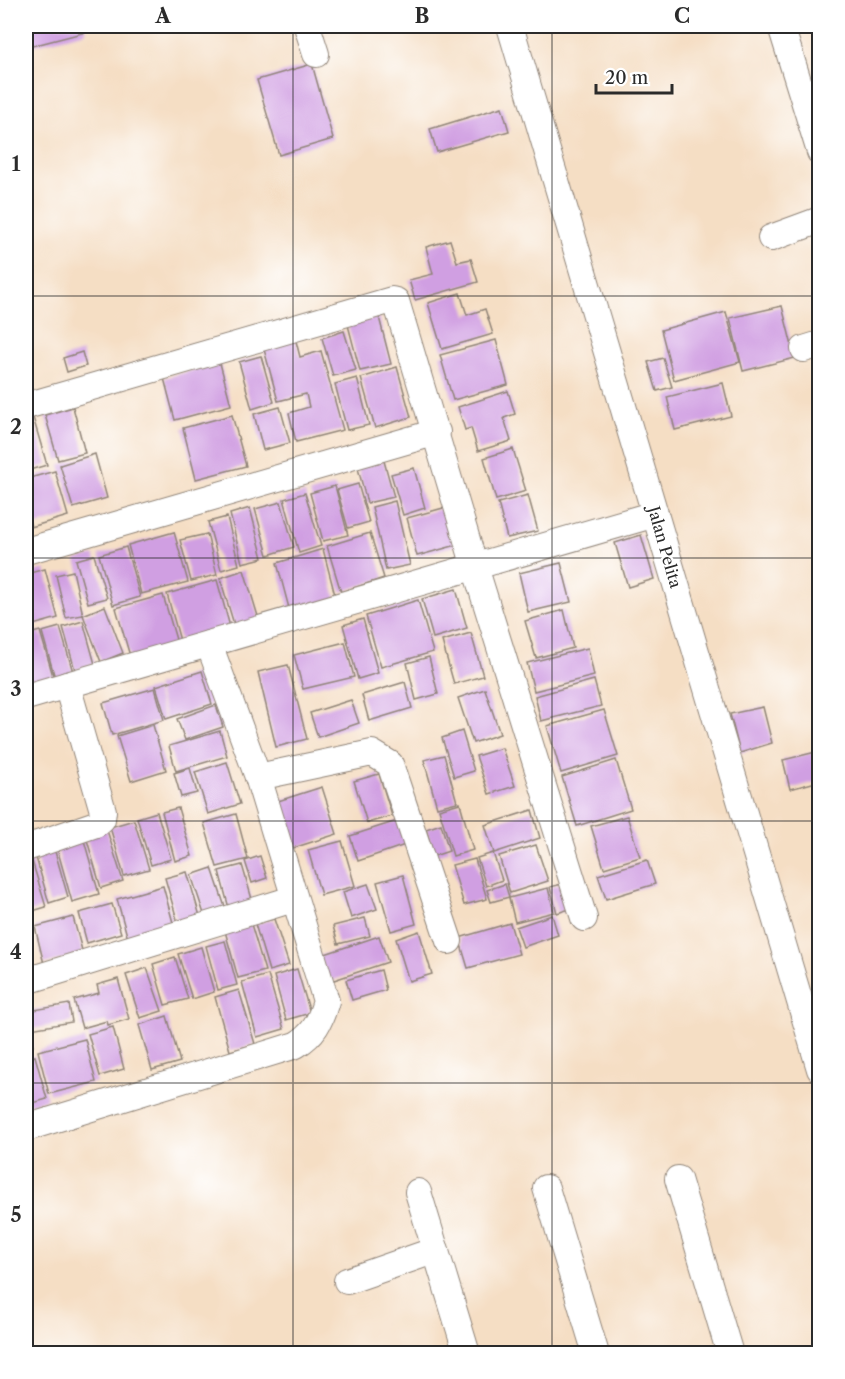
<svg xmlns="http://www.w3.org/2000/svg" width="845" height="1379" viewBox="0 0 845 1379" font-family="'Libre Caslon Text',serif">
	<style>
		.building { fill: #d09fe2 }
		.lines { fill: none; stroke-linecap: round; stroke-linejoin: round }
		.minor-casing { stroke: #908478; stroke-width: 28 }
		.minor { stroke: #fff; stroke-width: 26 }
		.grid { fill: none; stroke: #2b2b2b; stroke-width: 1.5; stroke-opacity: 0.55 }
		.labels { text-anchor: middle; stroke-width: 4.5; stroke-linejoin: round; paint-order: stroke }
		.street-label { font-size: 16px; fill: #2b2b2b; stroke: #fff }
		.neatline { fill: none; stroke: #2b2b2b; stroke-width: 2 }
		.grid-label { font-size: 20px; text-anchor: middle; font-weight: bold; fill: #2b2b2b }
	</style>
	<rect width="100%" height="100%" fill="#fff"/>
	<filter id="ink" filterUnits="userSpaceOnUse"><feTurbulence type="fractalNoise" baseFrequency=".0167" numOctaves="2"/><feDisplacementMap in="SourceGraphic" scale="12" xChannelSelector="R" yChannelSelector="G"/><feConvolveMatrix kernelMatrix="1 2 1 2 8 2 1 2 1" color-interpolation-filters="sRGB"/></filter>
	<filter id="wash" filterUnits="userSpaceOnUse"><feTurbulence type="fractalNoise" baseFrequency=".008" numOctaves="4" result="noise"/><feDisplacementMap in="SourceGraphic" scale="24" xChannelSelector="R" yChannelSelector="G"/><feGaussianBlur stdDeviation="1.35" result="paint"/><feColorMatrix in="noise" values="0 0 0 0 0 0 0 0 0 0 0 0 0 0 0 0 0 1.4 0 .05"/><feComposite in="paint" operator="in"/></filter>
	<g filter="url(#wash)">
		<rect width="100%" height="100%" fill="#f5dec4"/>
		<g id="blocks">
			<g class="building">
				<path d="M26,26h59l1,6 -58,15z"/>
				<path d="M312,64l21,75 -54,16 -22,-75z"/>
				<path d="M502,107l7,24 -72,21 -7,-23z"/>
				<path d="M450,240l7,22 14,-3 7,23 -63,18 -6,-20 24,-6 -7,-27z"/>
				<path d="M460,293l7,22 18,-6 8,25 -51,15 -14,-46z"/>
				<path d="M782,306l13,52 -52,13 -13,-53z"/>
				<path d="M726,312l14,50 -66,18 -13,-50z"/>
				<path d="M379,317l12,47 -31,7 -12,-46z"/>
				<path d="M344,331l12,39 -23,6 -11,-38z"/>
				<path d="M294,333l6,24 21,-6 22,79 -47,12 -7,-29 20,-6 -3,-13 -28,7 -16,-59z"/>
				<path d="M496,340l12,45 -55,15 -13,-45z"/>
				<path d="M82,352l4,14 -19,6 -4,-14z"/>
				<path d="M261,356l13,46 -22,7 -13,-47z"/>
				<path d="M663,358l9,29 -15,4 -9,-29z"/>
				<path d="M220,363l11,42 -56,15 -11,-42z"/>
				<path d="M397,367l14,50 -36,11 -14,-50z"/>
				<path d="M357,378l12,47 -22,5 -12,-46z"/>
				<path d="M723,383l8,33 -56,14 -8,-33z"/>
				<path d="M508,391l7,23 -11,4 7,23 -33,10 -7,-23 -6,2 -7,-23z"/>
				<path d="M73,407l12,46 -27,7 -13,-45z"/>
				<path d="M280,407l10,36 -27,7 -9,-36z"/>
				<path d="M32,414l15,51 -21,6v-55z"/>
				<path d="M232,415l14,51 -50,13 -13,-51z"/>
				<path d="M513,449l13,42 -30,9 -12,-42z"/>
				<path d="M95,454l12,44 -34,10 -13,-43z"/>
				<path d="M384,461l10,36 -27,6 -9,-35z"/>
				<path d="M414,468l11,40 -22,7 -12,-41z"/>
				<path d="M55,471l13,45 -37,11 -5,-19v-29z"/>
				<path d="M358,484l11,38 -21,6 -11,-38z"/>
				<path d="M335,486l13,49 -25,6 -13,-48z"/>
				<path d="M305,493l16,53 -22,7 -15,-54z"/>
				<path d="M528,495l10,36 -31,7 -9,-35z"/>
				<path d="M395,501l15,64 -24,5 -14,-63z"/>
				<path d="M281,502l13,45 -26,8 -13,-46z"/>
				<path d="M447,507l10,38 -40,11 -10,-38z"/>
				<path d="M250,508l13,50 -21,5 -12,-49z"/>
				<path d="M227,517l12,48 -18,5 -13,-48z"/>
				<path d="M174,532l14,50 -47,12 -13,-49z"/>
				<path d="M370,533l14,45 -43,14 -14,-46z"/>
				<path d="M207,534l10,41 -26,6 -11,-41z"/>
				<path d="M641,535l13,44 -26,8 -13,-44z"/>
				<path d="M126,547l14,50 -27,8 -14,-50z"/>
				<path d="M323,549l13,50 -46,13 -13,-49z"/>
				<path d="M94,555l13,43 -19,5 -12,-43z"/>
				<path d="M561,563l10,39 -43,10 -9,-39z"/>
				<path d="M45,569l13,49 -32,9v-53z"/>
				<path d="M244,570l16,53 -24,8 -16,-53z"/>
				<path d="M73,571l10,44 -17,3 -10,-43z"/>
				<path d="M217,580l15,54 -50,14 -15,-54z"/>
				<path d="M456,589l11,39 -34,10 -11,-39z"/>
				<path d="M163,595l16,55 -47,13 -16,-55z"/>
				<path d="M418,600l15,52 -52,15 -15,-51z"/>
				<path d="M105,606l18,47 -22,9 -18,-47z"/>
				<path d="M564,610l9,38 -37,10 -11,-37z"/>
				<path d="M363,619l15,54 -20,6 -15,-54z"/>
				<path d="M83,621l12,43 -20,6 -12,-43z"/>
				<path d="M60,627l13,45 -18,6 -13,-46z"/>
				<path d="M40,631l15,52 -27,8 -2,-10v-46z"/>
				<path d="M471,633l12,43 -29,8 -12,-43z"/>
				<path d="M345,642l9,35 -51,12 -9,-34z"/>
				<path d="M588,648l6,28 -60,15 -7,-28z"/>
				<path d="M429,657l9,37 -22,6 -9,-37z"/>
				<path d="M288,665l19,74 -31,8 -18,-75z"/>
				<path d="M202,671l10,33 -46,15 -10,-33z"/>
				<path d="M594,680l7,26 -60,15 -6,-25z"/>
				<path d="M405,682l7,26 -43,13 -7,-26z"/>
				<path d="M155,688l9,32 -52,15 -9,-32z"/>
				<path d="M485,689l15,45 -27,9 -15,-45z"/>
				<path d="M351,700l8,23 -41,14 -8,-24z"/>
				<path d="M216,705l7,22 -38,13 -8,-21z"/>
				<path d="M763,707l9,36 -32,10 -10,-39z"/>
				<path d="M604,710l14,46 -57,17 -14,-47z"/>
				<path d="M153,725l13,45 -35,11 -14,-45z"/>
				<path d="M220,731l7,25 -51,15 -7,-25z"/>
				<path d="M462,731l12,40 -20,6 -12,-39z"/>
				<path d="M502,748l13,38 -26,8 -13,-38z"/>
				<path d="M820,751v30l-30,8 -7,-29z"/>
				<path d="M444,755l13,47 -20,5 -13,-47z"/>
				<path d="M616,760l15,49 -54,17 -15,-49z"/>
				<path d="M227,762l13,42 -32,10 -13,-42z"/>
				<path d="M190,768l7,25 -16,4 -7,-24z"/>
				<path d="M379,774l13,42 -25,7 -13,-42z"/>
				<path d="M322,787l15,47 -47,15 -15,-47z"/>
				<path d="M460,803l13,47 -20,6 -14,-47z"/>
				<path d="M178,808l14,48 -17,5 -13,-49z"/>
				<path d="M532,810l8,28 -46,15 -9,-28z"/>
				<path d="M157,812l14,47 -20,6 -14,-47z"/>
				<path d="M236,814l12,45 -31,8 -13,-44z"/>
				<path d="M627,816l13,41 -36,11 -13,-42z"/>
				<path d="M134,820l15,49 -25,7 -14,-49z"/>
				<path d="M400,820l8,24 -50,17 -8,-25z"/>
				<path d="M441,824l8,27 -15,5 -8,-27z"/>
				<path d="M106,827l17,54 -22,7 -16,-55z"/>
				<path d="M82,833l17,61 -27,8 -17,-61z"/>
				<path d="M342,841l13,45 -34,9 -13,-45z"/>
				<path d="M536,845l12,36 -38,12 -11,-37z"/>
				<path d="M54,848l14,49 -19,6 -14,-49z"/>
				<path d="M493,853l9,27 -16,6 -9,-28z"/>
				<path d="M260,856l7,22 -15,5 -7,-22z"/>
				<path d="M475,859l12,40 -23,6 -12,-40z"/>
				<path d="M647,860l8,24 -49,15 -8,-24z"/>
				<path d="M32,861l14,46 -20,6v-50z"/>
				<path d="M242,865l12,41 -24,6 -11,-41z"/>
				<path d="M212,868l16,48 -21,7 -16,-48z"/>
				<path d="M187,872l15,51 -22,7 -15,-52z"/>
				<path d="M403,875l13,49 -25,7 -14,-49z"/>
				<path d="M566,883l7,25 -16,5 -7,-26z"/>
				<path d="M368,884l9,25 -26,9 -8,-26z"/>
				<path d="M505,884l4,13 -18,5 -4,-12z"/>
				<path d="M163,886l12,44 -46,13 -12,-44z"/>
				<path d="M548,888l6,24 -39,10 -6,-24z"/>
				<path d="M112,904l9,29 -34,10 -8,-30z"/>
				<path d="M552,915l6,20 -35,12 -7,-20z"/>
				<path d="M73,917l10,37 -39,10 -9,-37z"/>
				<path d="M365,918l5,18 -32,8 -5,-18z"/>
				<path d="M274,919l15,46 -20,6 -14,-47z"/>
				<path d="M510,923l9,31 -51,14 -9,-30z"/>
				<path d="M251,924l14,47 -27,7 -13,-47z"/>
				<path d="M419,931l13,43 -23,7 -13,-42z"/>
				<path d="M379,936l9,26 -60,20 -9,-26z"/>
				<path d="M225,941l12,44 -19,5 -12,-44z"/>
				<path d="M201,947l13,45 -22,7 -14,-45z"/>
				<path d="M175,957l13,42 -23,6 -12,-41z"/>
				<path d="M147,968l15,43 -22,7 -14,-43z"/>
				<path d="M297,969l13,44 -24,7 -12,-44z"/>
				<path d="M381,970l5,20 -34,10 -6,-20z"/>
				<path d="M268,975l16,54 -27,8 -15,-55z"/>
				<path d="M118,979l11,40 -21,6 -1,-4 -25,7 -8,-28 25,-7 -2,-8z"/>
				<path d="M239,990l16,54 -25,7 -15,-54z"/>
				<path d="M69,1004l3,18 -41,7 -3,-18z"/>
				<path d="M167,1016l13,46 -28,8 -13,-45z"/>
				<path d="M26,1022l7,24 -7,2z"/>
				<path d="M113,1027l11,42 -24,7 -12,-42z"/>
				<path d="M85,1039l11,43 -47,12 -11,-43z"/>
				<path d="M35,1056l12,43 -21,6v-47z"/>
			</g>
		</g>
	</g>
	<g filter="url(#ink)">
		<use href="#blocks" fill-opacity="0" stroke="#908478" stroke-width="1.5"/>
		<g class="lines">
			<defs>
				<g id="minor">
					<path d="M307,26l9,28"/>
					<path d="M510,26l310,1043"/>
					<path d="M781,26l39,126"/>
					<path d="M771,238l49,-18"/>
					<path d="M804,349l16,-5"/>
					<path d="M26,406l366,-106 4,1 79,266 109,351"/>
					<path d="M26,551l411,-119"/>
					<path d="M26,697l629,-183"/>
					<path d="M258,777l114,-24 18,11 59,177"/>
					<path d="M26,848l70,-24 6,-5 1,-8 -36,-126"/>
					<path d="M26,981l267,-82"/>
					<path d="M26,1128l270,-83c18,-11 24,-23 30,-44l-68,-224 -49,-133"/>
					<path d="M678,1179l52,175"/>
					<path d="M546,1188l50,166"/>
					<path d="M418,1192l49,162"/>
					<path d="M347,1281l89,-31"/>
				</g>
			</defs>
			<use href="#minor" class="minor-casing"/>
			<use href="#minor" class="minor"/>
		</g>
	</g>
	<path class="grid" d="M293,26v1328M552,26v1328M26,296h794M26,558h794M26,821h794M26,1083h794"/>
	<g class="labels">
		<g class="street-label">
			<text transform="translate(665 547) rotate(74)" y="6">Jalan Pelita</text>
		</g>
	</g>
	<rect width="845" height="1379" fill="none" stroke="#fff" stroke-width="66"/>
	<path d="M596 84v9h76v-9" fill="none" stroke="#2b2b2b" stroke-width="3"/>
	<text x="605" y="84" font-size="18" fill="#2b2b2b" stroke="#ffffff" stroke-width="4.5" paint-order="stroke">20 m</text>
	<rect x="33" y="33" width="779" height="1313" class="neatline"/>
	<g class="grid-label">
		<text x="163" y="23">A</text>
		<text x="422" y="23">B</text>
		<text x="682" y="23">C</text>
		<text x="16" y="171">1</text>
		<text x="16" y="434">2</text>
		<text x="16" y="696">3</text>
		<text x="16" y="959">4</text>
		<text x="16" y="1222">5</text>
	</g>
</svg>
